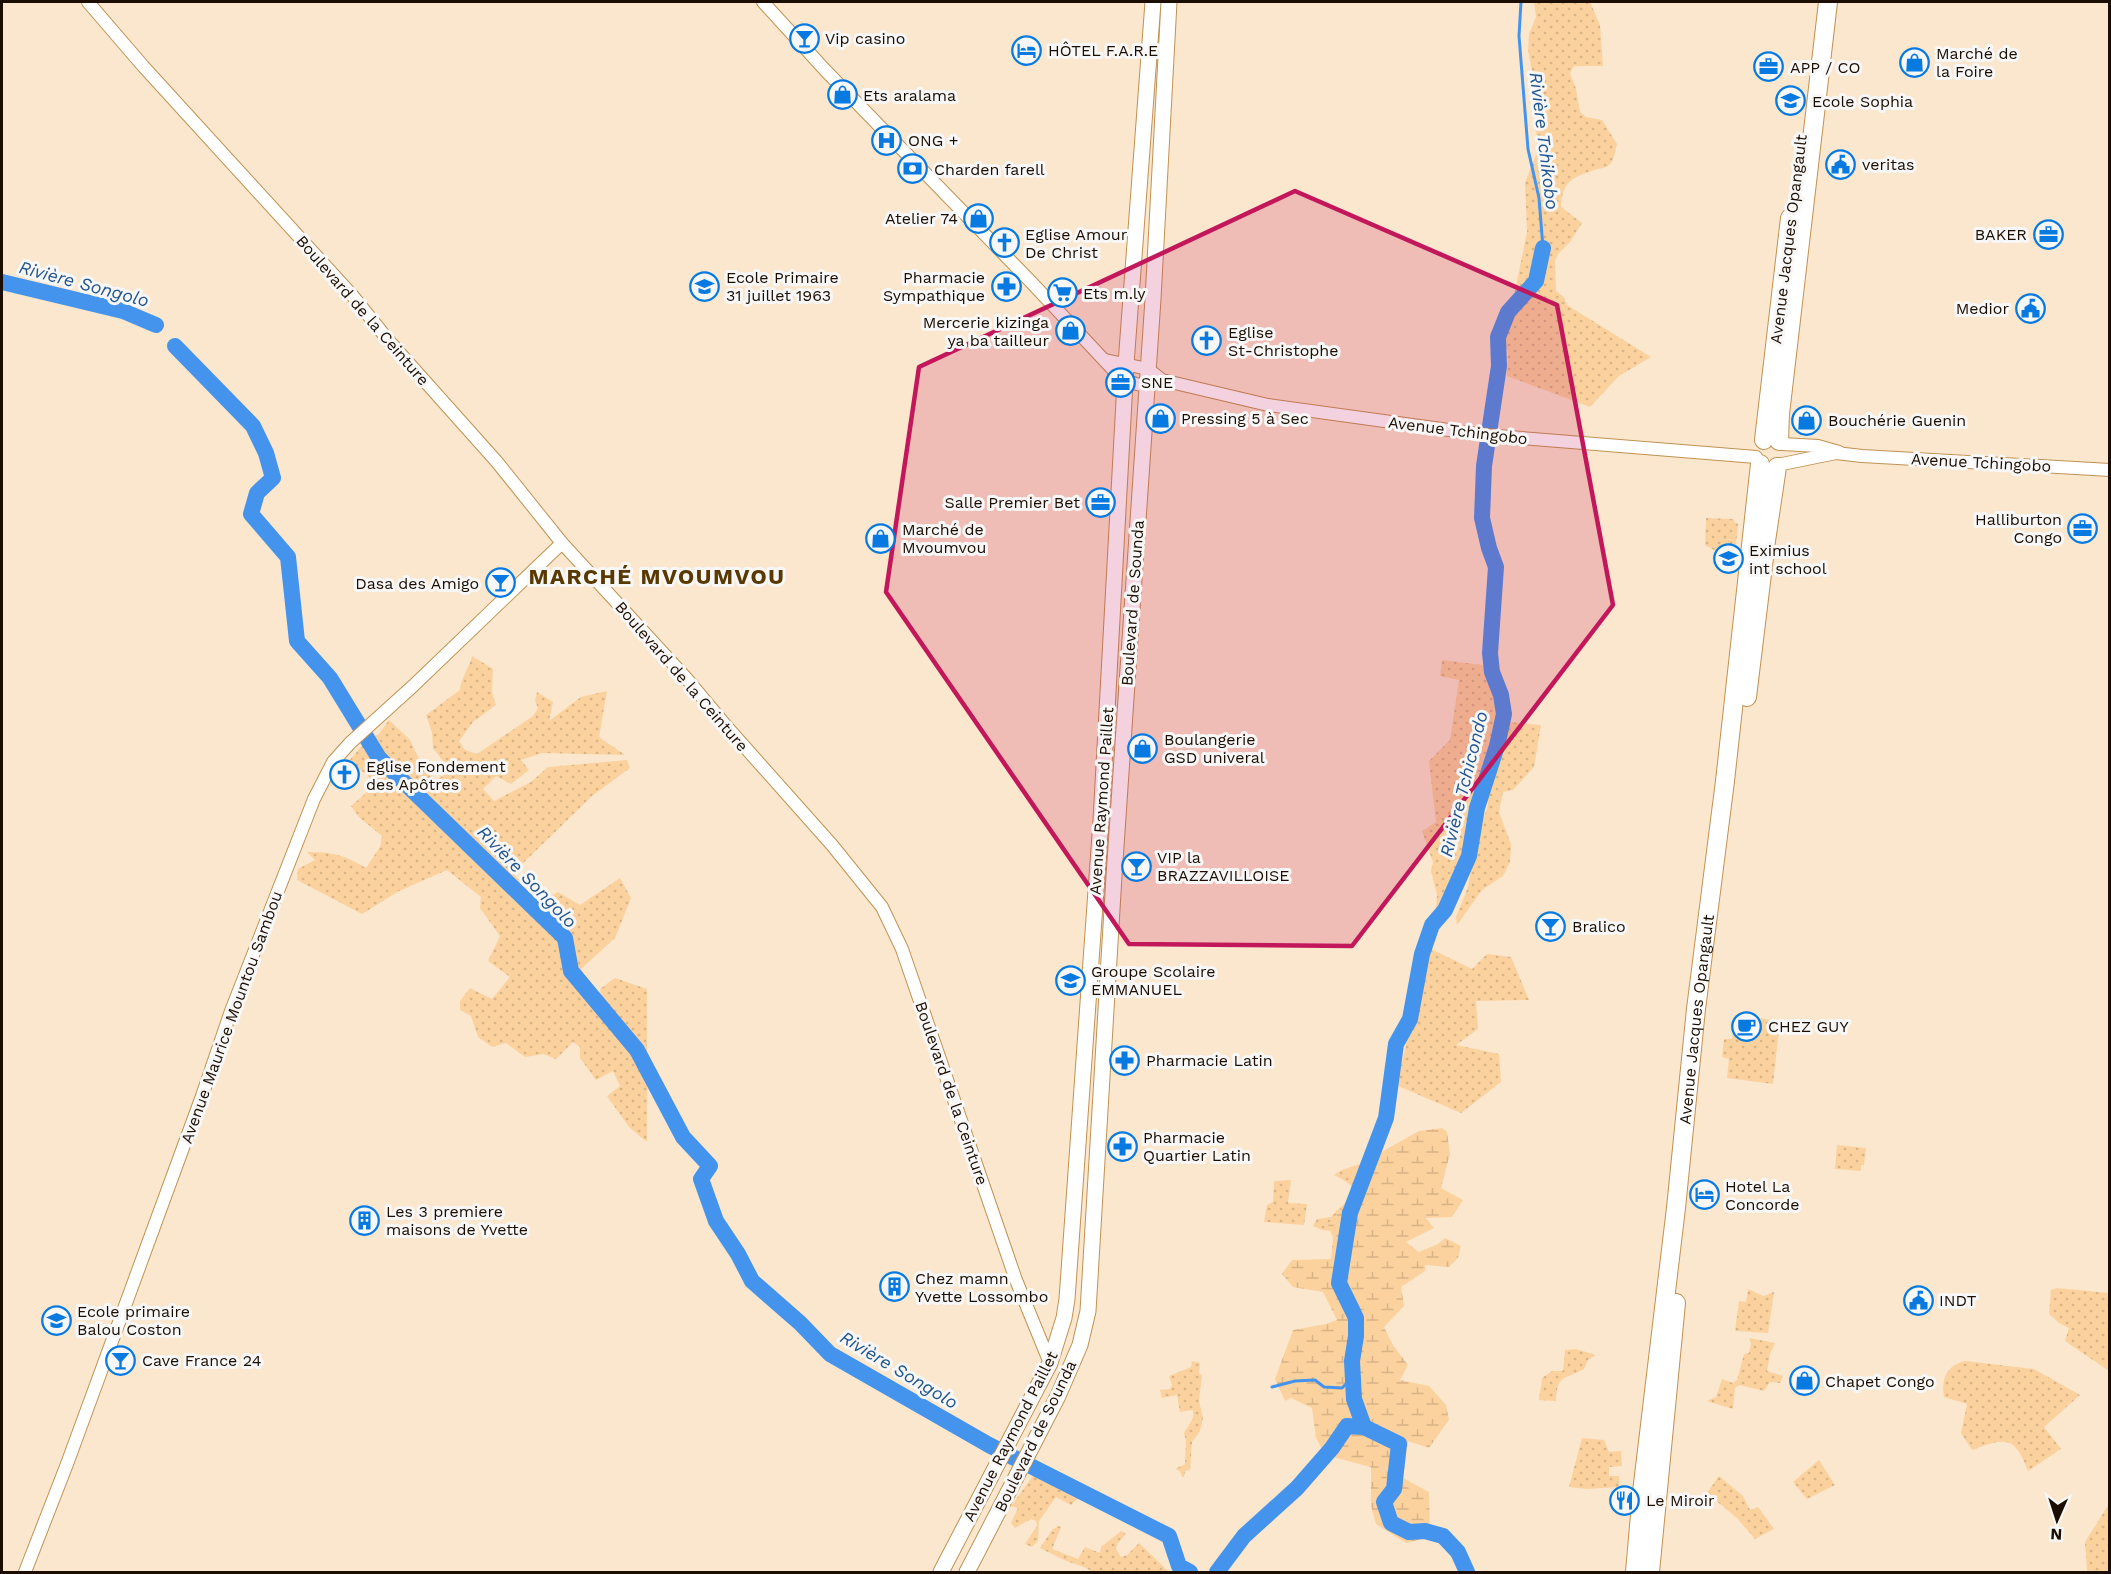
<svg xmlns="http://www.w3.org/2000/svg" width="2111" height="1574" viewBox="0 0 2111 1574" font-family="'Work Sans',sans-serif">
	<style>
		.grass { fill: url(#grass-dots) }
		.wetland { fill: url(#wetland-marsh) }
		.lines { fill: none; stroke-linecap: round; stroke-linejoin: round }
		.stream { stroke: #4493ec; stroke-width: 3 }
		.river { stroke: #4493ec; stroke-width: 16 }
		.minor-casing { stroke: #c09252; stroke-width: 14 }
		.major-casing { stroke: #c09252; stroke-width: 17 }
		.highway-casing { stroke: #c09252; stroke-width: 20 }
		.minor { stroke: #fff; stroke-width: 12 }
		.major { stroke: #fff; stroke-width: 15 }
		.highway { stroke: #fff; stroke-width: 18 }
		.marked { fill: #c2185b; fill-opacity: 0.2; stroke: #c2185b; stroke-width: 4.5; stroke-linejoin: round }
		.labels { text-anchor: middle; stroke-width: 6; stroke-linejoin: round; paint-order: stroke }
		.poi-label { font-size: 16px; fill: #1b0d00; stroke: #f7f7f7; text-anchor: start }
		.street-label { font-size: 16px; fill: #1b0d00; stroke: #f7f7f7 }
		.water-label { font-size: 18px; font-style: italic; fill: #21558f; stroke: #f7f7f7 }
		.district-label { font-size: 22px; font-weight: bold; letter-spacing: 1.5px; fill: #593900; stroke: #f7f7f7 }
	</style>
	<defs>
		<pattern id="grass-dots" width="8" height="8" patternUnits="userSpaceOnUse" patternTransform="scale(1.5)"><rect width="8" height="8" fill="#fbd29e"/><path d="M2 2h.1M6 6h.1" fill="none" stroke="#d7b386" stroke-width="1.8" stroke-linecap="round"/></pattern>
		<pattern id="wetland-marsh" width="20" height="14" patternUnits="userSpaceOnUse" patternTransform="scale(1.5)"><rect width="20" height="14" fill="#fbd29e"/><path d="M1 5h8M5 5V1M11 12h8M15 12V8" fill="none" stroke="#d7b386"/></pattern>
	</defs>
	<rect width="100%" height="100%" fill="#fae7ce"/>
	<g class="grass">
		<path d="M1534,2h56l10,23 3,41h-29l-4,7 6,16 4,23 6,5 16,3 15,24c-2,6 -2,14 -6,19 -3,4 -8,5 -13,6 -22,7 -36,10 -37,38l21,16 -12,19 -12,12 -3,7 1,30 8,6 3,8 84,52 -32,19 -29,31 -83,-31 1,-26 -14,-14 20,-40 13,-64 -2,-49 12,-31 -2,-68 -7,-33 1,-17 7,-17z"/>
		<path d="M1706,518l27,1 2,4h3l-3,32 -14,-1 -16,-9z"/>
		<path d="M472,656l21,13 -1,23 4,13 -23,17 -14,19 6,9 12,4 56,-38 5,-8 -3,-7 2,-9 16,10 -4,19 32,-24 26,-6 -8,46 26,18 -83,-2 -21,7 8,10 -18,14 -15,-8 -13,13 11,12 37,-19 17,-15 79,-7 3,8 -38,28 -79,77 25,30 20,-11 22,13 40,-27 11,20 -16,40 -34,31 11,19 9,9 -1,-8 15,-11 32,11v153l-18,-15 -22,-31 13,-10 -7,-15 -17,9 -16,-22v-11l-7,-5 -17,17 -13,-5 -18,3 -19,-14 -14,4 -14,-10 -7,-21 -11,-6v-9l10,-13 22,11 18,-22 -22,-16 12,-25 -20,-28 1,-11 -34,-27 -48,21 -37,23 -65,-34 1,-11 17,-9 -8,-8c26,0 37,3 59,16l14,-21 2,-11 -23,-19 -8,-11 15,-13 6,-14 -23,-18 17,-20 13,-7 10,-14 21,20 14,30 13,10 13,-10 -17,-22 -1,-15 -6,-18 34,-25c1,-13 9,-21 12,-34z"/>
		<path d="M1442,660l41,5 26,32 -5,11 5,14 32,3 -7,42 -21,23 -10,2 -4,20 12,32 -1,18 -7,14 -21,14 -25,35 -1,-8 12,-30 7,-41 13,-41v-24l15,-50 -4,-13 -21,65v16l-25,104 -19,27 3,-35 -6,-24 2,-9 -11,-31 14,-9 -7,-61 21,-21 9,-60 -19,-4z"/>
		<path d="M1427,947l45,22 15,-15 24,3 18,43 -53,1 2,28 -22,16 43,9 2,28 -40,31 -65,-28 14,-56 9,-22z"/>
		<path d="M1735,1015l45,6 -7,63 -46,-6 2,-19 -7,-2 2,-18h8z"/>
		<path d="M1837,1145l29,3 -2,17h-3v6l-26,-2z"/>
		<path d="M1366,1162l-24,70 -20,-2 -9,-4 4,-7 14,-2c10,-13 18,-12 21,-30l-5,-5 -13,-7 8,-5z"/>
		<path d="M1291,1180l-3,23 19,1 -3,21 -40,-3 3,-17 6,-3 1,-21z"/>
		<path d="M2057,1288l52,5v78l-44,-30 4,-13 -10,-5 -10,-9 2,-24z"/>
		<path d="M1748,1289l15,7 11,-4 -6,41 -33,-2 4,-30 7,1z"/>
		<path d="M1749,1338l26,5 -5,11 -3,17 16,5 -3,7 -10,-1 -6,9 -24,-6 -5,3 -2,21 -26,-8 9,-4 6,-18 11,4 4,-3 7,-26 5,-1 2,-10z"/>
		<path d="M1576,1349l20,6 -8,5 -4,9c-20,11 -27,5 -28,32l-17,-1 3,-22 10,-7h11l2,-21z"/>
		<path d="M1192,1361l8,2 -1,10 3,3 -3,25 4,17 -3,13 -8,11 -2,28 -5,1 -1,6h-2l-2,-6 -5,-2 10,-5 1,-23 -2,-8 9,-15v-8l-13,2 -3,-17 -15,3 -2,-8 10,-1 2,-4 -3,-9 22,-9z"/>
		<path d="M1965,1361l69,8 46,26 -36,32 17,22 -33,22c-13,-35 -22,-34 -56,-21l-11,-17 6,-29 -23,-7c-3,-18 2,-31 21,-36z"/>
		<path d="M1582,1438l22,2 5,12 12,-1 1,15 -13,1v9h10v11l-32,2 -18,-2z"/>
		<path d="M1819,1460l16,25 -28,14 -14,-17z"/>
		<path d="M1035,1473l46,22 -10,10 -15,-8 -17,24 -1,20 -6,6 -7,-3 12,-18 -1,-5 -5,-2 -16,9 -4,-5 7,-15 -7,-2z"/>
		<path d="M1719,1476l24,20 7,14 8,-3 16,22 -19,10 -18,-21 -30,-25z"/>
		<path d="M2109,1504v68h-22l-2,-30z"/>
		<path d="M1058,1526l3,1 -9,22 26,10 7,-12 15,6 1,-6 20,-16 5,3 -8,9 -2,6 5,8 6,-2 12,-12 30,29h-76l-9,-5 -18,-6 -26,-13 12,-18z"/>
	</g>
	<path class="wetland" d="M1442,1128l5,4 3,22 -9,34 22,12 -11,17 -26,1 8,10 -28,14 13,10 19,-8 7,-6 16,8 -3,12 -9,9 -24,-2v6l-24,16 3,19 -20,21 9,18 15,20 -8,15 29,6 17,19 3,15 -20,28 -21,-7 -5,37 26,14 1,45 -24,6 -30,-19 -5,-18v-39l-46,-12 -9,-17 -4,-30 -21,-10 -6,3 -10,-22 18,-49 33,-6 11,-4 -14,-28 -30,-5 -11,-13 10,-14 39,-1 2,-21 -5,-14c17,-20 27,-27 23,-55l68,-38z"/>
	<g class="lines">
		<g class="stream">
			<path d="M1521,2l-2,34 9,113 11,49 4,50"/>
			<path d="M1272,1387l23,-6 20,-1 9,7 18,1 7,-7h4"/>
		</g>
		<g class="river">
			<path d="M2,282l121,29 33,14"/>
			<path d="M175,346l78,80 13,27 7,25 -16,15 -6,21 37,43 9,84 33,37 49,80 186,180 6,33 66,79 46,87 27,29 -9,13 15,42 22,33 14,27 48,42 30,31 159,91 180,91 10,30 11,6"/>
			<path d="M1364,1427l-10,-28 -2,-38 4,-25v-18l-17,-35 11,-70 36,-95 10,-74 14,-25 12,-65 10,-29 13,-15 24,-54 8,-48 20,-62 7,-32 -3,-19 -9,-23 -2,-19 6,-86 -7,-19 -7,-30 2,-52 15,-100 -1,-29 10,-25 28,-31 7,-33"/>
			<path d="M1217,1572l27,-36 53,-48 35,-40 15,-22 17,1 35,17 -5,45 -10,13 7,21 18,9 16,-1 18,5 15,16 9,20"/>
		</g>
		<defs>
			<g id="minor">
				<path d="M88,2l55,64 209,229 37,46 108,121 65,81 125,136 40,48 105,118 50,62 20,42 114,331 34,83"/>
				<path d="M763,2l62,68 207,213 86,92c10,7 24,13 35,9"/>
				<path d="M1105,360l43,9 14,11 106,25 217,30 271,22"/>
				<path d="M1782,444l36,2 21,6"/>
				<path d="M1782,464l54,-11 26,3 248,14"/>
				<path d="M25,1572l42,-108 135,-368 29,-85 83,-212 19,-37 17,-19 63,-57 149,-143"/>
			</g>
			<g id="major">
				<path d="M941,1572l109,-209 14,-45 3,-19 34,-479 25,-456 27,-362"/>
				<path d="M967,1572l91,-176 22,-51 8,-34 26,-435 39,-577 16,-297"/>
			</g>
			<g id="highway">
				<path d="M1764,440l26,-222"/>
				<path d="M1779,441l1,-27 48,-412"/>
				<path d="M1747,697l19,-156 11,-74"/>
				<path id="s1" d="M1635,1572l7,-80 34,-284 20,-199 29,-228 35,-317"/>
				<path d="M1650,1572l26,-269"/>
			</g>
		</defs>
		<use href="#minor" class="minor-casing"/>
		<use href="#major" class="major-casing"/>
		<use href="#highway" class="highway-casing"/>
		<use href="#minor" class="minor"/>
		<use href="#major" class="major"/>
		<use href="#highway" class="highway"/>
	</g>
	<path class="marked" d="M1295,191l262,114 56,300 -261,341 -223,-2 -243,-352 33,-225z"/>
	<defs>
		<symbol id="bar-ring" viewBox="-11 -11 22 22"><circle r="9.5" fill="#f7f7f7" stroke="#077ae1" stroke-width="1.5"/><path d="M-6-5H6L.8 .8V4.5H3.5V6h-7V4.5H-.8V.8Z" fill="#077ae1"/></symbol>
		<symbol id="hotel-ring" viewBox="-11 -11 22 22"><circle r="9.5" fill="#f7f7f7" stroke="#077ae1" stroke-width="1.5"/><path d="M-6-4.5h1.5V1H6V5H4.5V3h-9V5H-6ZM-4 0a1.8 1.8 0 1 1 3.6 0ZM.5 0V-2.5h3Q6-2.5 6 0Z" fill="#077ae1"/></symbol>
		<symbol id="shop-ring" viewBox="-11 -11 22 22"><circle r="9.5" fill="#f7f7f7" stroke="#077ae1" stroke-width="1.5"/><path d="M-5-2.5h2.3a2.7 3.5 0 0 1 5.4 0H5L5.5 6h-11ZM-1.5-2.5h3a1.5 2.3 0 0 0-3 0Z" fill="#077ae1"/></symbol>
		<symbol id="office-ring" viewBox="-11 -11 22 22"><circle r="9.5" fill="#f7f7f7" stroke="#077ae1" stroke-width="1.5"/><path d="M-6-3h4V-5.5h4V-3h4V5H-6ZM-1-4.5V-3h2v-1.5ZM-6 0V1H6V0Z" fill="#077ae1"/></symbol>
		<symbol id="school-ring" viewBox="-11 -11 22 22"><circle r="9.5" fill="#f7f7f7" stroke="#077ae1" stroke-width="1.5"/><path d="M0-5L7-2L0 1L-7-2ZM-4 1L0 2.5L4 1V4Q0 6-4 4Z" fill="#077ae1"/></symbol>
		<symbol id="hospital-ring" viewBox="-11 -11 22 22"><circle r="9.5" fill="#f7f7f7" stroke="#077ae1" stroke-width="1.5"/><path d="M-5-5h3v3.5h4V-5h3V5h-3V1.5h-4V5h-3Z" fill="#077ae1"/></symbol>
		<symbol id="civic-ring" viewBox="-11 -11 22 22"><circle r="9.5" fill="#f7f7f7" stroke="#077ae1" stroke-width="1.5"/><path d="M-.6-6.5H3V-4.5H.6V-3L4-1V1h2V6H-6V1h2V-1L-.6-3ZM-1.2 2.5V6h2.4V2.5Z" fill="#077ae1"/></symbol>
		<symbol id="bank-ring" viewBox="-11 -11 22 22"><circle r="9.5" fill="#f7f7f7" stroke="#077ae1" stroke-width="1.5"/><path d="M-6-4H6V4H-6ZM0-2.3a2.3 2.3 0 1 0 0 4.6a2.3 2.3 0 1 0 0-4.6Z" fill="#077ae1"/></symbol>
		<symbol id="church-ring" viewBox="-11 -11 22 22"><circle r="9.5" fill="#f7f7f7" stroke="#077ae1" stroke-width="1.5"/><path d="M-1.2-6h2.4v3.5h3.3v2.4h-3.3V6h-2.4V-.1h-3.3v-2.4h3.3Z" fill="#077ae1"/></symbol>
		<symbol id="pharmacy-ring" viewBox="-11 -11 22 22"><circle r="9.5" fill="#f7f7f7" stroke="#077ae1" stroke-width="1.5"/><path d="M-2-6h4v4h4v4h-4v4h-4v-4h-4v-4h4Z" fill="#077ae1"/></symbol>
		<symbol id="supermarket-ring" viewBox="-11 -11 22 22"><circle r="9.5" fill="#f7f7f7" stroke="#077ae1" stroke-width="1.5"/><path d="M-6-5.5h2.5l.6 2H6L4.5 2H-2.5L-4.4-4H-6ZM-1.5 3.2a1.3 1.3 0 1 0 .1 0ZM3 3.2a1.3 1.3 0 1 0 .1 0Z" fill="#077ae1"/></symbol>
		<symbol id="cafe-ring" viewBox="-11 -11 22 22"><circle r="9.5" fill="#f7f7f7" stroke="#077ae1" stroke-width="1.5"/><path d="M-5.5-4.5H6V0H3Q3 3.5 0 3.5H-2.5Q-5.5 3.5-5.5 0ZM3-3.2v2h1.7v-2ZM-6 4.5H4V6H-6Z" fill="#077ae1"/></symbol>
		<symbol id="building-ring" viewBox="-11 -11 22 22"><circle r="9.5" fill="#f7f7f7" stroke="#077ae1" stroke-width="1.5"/><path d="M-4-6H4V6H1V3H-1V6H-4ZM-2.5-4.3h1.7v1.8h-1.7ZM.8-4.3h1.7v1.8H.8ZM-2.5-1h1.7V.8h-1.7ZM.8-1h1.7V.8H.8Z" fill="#077ae1"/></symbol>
		<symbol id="restaurant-ring" viewBox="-11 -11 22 22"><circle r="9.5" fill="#f7f7f7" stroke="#077ae1" stroke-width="1.5"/><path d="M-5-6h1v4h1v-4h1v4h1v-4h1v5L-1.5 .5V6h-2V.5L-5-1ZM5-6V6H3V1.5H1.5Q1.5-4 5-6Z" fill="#077ae1"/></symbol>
	</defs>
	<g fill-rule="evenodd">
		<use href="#bar-ring" x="788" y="22" width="33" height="33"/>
		<use href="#hotel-ring" x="1010" y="34" width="33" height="33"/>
		<use href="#shop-ring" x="1898" y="46" width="33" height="33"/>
		<use href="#office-ring" x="1752" y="50" width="33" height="33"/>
		<use href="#shop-ring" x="826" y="78" width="33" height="33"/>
		<use href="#school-ring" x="1774" y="84" width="33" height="33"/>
		<use href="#hospital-ring" x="870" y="124" width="33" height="33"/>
		<use href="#civic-ring" x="1824" y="148" width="33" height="33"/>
		<use href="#bank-ring" x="896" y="152" width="33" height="33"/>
		<use href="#shop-ring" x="962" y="202" width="33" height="33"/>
		<use href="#office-ring" x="2032" y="218" width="33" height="33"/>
		<use href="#church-ring" x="988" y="226" width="33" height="33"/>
		<use href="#school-ring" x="688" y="270" width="33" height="33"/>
		<use href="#pharmacy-ring" x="990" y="270" width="33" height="33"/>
		<use href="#supermarket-ring" x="1046" y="276" width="33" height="33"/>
		<use href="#civic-ring" x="2014" y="292" width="33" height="33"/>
		<use href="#shop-ring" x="1054" y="314" width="33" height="33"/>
		<use href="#church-ring" x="1190" y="324" width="33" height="33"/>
		<use href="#office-ring" x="1104" y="366" width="33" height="33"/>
		<use href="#shop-ring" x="1144" y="402" width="33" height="33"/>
		<use href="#shop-ring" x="1790" y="404" width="33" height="33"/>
		<use href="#office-ring" x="1084" y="486" width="33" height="33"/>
		<use href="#office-ring" x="2066" y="512" width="33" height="33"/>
		<use href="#shop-ring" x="864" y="522" width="33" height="33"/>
		<use href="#school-ring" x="1712" y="542" width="33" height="33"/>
		<use href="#bar-ring" x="484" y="566" width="33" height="33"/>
		<use href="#shop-ring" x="1126" y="732" width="33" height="33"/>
		<use href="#church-ring" x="328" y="758" width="33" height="33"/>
		<use href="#bar-ring" x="1120" y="850" width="33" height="33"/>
		<use href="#bar-ring" x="1534" y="910" width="33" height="33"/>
		<use href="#school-ring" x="1054" y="964" width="33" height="33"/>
		<use href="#cafe-ring" x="1730" y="1010" width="33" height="33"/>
		<use href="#pharmacy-ring" x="1108" y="1044" width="33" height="33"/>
		<use href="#pharmacy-ring" x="1106" y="1130" width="33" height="33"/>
		<use href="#hotel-ring" x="1688" y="1178" width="33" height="33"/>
		<use href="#building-ring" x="348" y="1204" width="33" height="33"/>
		<use href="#building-ring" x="878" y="1270" width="33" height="33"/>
		<use href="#civic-ring" x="1902" y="1284" width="33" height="33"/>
		<use href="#school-ring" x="40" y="1304" width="33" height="33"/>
		<use href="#bar-ring" x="104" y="1344" width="33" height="33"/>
		<use href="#shop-ring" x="1788" y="1364" width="33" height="33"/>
		<use href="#restaurant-ring" x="1608" y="1484" width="33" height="33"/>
	</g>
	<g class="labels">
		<g class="poi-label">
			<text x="825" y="44">Vip casino</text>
			<text x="1048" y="56">HÔTEL F.A.R.E</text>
			<text x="1936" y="59">Marché de<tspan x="1936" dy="18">la Foire</tspan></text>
			<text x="1790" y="73">APP / CO</text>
			<text x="863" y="101">Ets aralama</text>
			<text x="1812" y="107">Ecole Sophia</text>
			<text x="908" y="146">ONG +</text>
			<text x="1862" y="170">veritas</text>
			<text x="934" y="175">Charden farell</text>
			<text x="958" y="224" text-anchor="end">Atelier 74</text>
			<text x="1025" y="240">Eglise Amour<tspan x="1025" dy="18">De Christ</tspan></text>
			<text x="2027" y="240" text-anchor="end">BAKER</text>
			<text x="726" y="283">Ecole Primaire<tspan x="726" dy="18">31 juillet 1963</tspan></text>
			<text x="985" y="283" text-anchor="end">Pharmacie<tspan x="985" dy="18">Sympathique</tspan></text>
			<text x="1083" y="299">Ets m.ly</text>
			<text x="2009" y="314" text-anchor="end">Medior</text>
			<text x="1049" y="328" text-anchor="end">Mercerie kizinga<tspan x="1049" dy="18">ya ba tailleur</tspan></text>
			<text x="1228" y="338">Eglise<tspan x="1228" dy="18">St-Christophe</tspan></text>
			<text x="1141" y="388">SNE</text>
			<text x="1181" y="424">Pressing 5 à Sec</text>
			<text x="1828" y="426">Bouchérie Guenin</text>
			<text x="1080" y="508" text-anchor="end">Salle Premier Bet</text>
			<text x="2062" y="525" text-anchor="end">Halliburton<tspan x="2062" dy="18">Congo</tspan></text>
			<text x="902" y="535">Marché de<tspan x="902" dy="18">Mvoumvou</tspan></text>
			<text x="1749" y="556">Eximius<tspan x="1749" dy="18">int school</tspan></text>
			<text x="479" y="589" text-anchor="end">Dasa des Amigo</text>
			<text x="1164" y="745">Boulangerie<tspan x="1164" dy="18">GSD univeral</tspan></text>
			<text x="366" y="772">Eglise Fondement<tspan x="366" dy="18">des Apôtres</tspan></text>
			<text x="1157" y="863">VIP la<tspan x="1157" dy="18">BRAZZAVILLOISE</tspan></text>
			<text x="1572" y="932">Bralico</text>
			<text x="1091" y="977">Groupe Scolaire<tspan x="1091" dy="18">EMMANUEL</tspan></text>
			<text x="1768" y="1032">CHEZ GUY</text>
			<text x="1146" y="1066">Pharmacie Latin</text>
			<text x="1143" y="1143">Pharmacie<tspan x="1143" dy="18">Quartier Latin</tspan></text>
			<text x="1725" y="1192">Hotel La<tspan x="1725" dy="18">Concorde</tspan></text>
			<text x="386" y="1217">Les 3 premiere<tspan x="386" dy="18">maisons de Yvette</tspan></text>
			<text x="915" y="1284">Chez mamn<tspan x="915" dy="18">Yvette Lossombo</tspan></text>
			<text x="1939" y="1306">INDT</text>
			<text x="77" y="1317">Ecole primaire<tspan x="77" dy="18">Balou Coston</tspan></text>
			<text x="142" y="1366">Cave France 24</text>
			<text x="1825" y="1387">Chapet Congo</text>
			<text x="1646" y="1506">Le Miroir</text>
		</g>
		<g class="street-label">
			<text transform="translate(1788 239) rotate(-83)" y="6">Avenue Jacques Opangault</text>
			<text transform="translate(363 310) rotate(49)" y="6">Boulevard de la Ceinture</text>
			<text transform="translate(1458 430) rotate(7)" y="6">Avenue Tchingobo</text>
			<text transform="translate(1981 462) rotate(3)" y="6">Avenue Tchingobo</text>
			<text transform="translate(1132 603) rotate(-86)" y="6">Boulevard de Sounda</text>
			<text transform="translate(682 676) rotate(49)" y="6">Boulevard de la Ceinture</text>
			<text transform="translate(1101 801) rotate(-86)" y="6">Avenue Raymond Paillet</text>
			<text transform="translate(231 1017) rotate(-70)" y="6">Avenue Maurice Mountou Sambou</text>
			<text dy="6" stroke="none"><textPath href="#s1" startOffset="556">Avenue Jacques Opangault</textPath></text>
			<text transform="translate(952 1093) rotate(71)" y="6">Boulevard de la Ceinture</text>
			<text transform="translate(1010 1436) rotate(-63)" y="6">Avenue Raymond Paillet</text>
			<text transform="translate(1035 1436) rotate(-64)" y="6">Boulevard de Sounda</text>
		</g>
		<g class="water-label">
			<text transform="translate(1544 141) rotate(83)" y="6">Rivière Tchikobo</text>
			<text transform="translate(84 284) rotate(15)" y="6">Rivière Songolo</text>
			<text transform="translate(1464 784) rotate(-76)" y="6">Rivière Tchicondo</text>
			<text transform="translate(527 877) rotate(46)" y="6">Rivière Songolo</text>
			<text transform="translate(899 1370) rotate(31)" y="6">Rivière Songolo</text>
		</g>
		<g class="district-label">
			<text x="657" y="584">MARCHÉ MVOUMVOU</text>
		</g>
	</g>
	<rect width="2111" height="1574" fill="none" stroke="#1b0d00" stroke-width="6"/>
	<g transform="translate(2057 1520) rotate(183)" stroke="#f7f7f7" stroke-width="4.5" paint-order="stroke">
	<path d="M0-4.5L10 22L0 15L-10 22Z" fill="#1b0d00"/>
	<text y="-9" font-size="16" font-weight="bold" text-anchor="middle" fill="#1b0d00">N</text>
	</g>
</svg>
